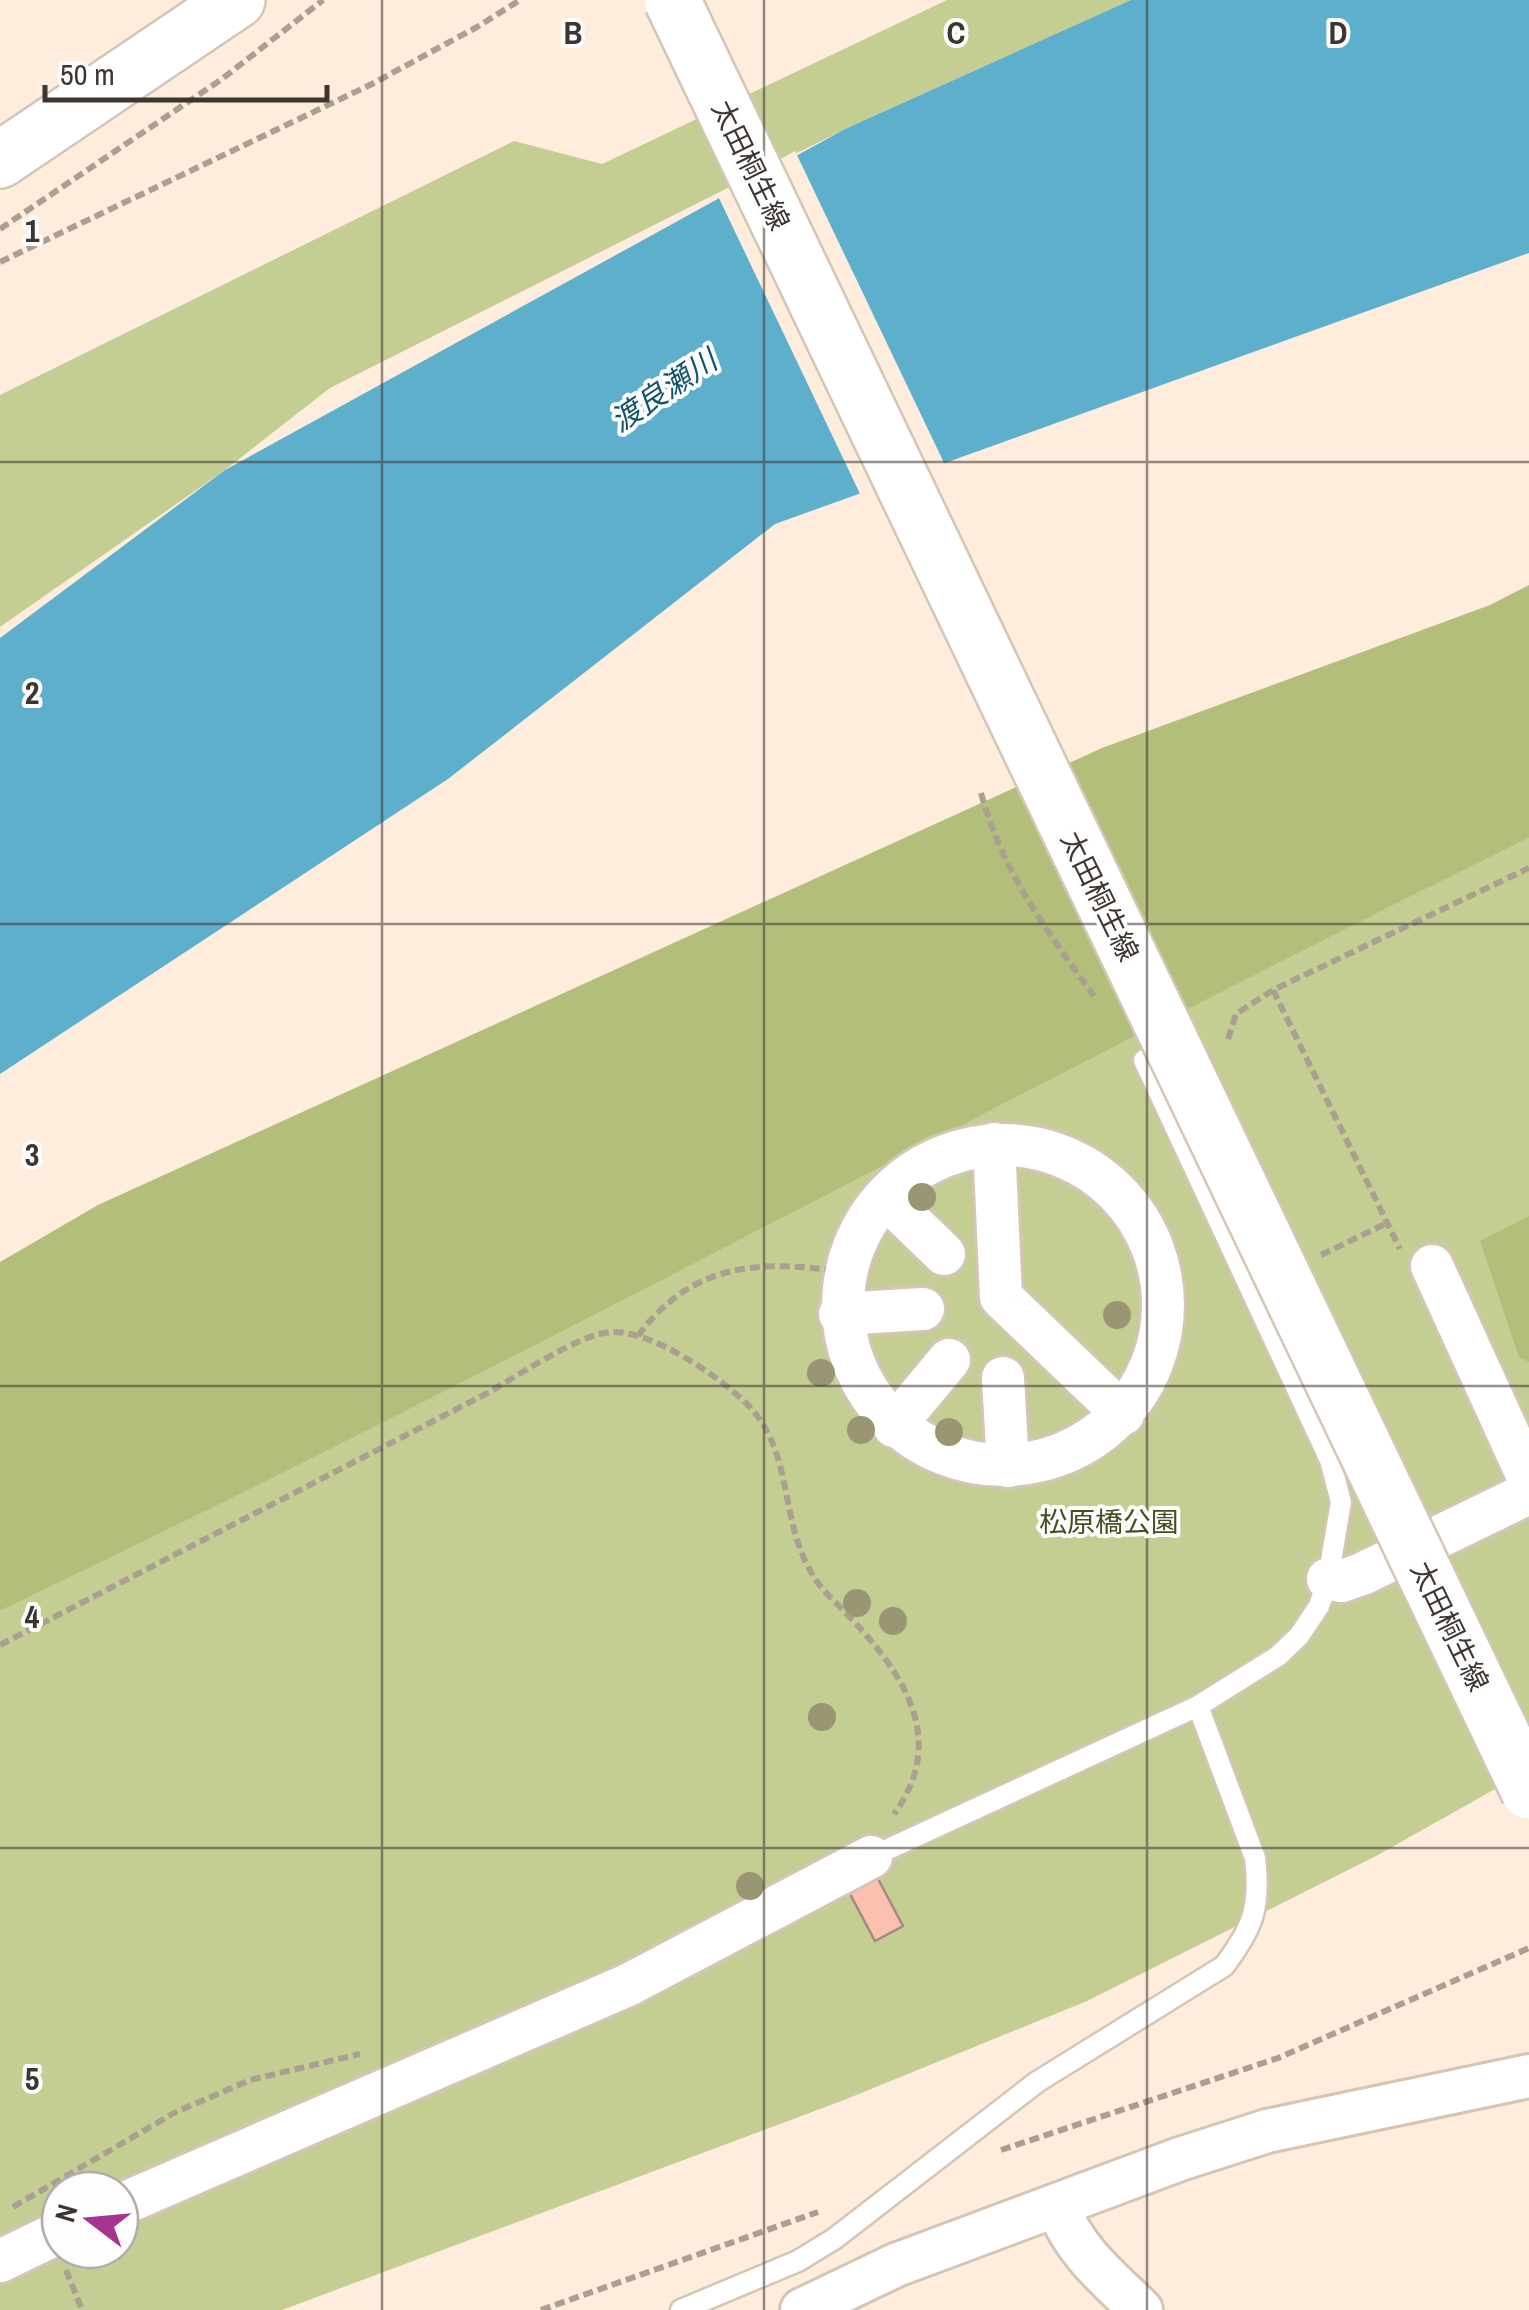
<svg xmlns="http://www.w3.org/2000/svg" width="1529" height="2310" viewBox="0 0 1529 2310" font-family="'Archivo Narrow','Noto Sans JP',sans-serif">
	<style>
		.green { fill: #c4ce93; fill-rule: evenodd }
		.forest { fill: #b3be7b }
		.water { fill: #5eafcc }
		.pier { fill: #feeddc }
		.building { fill: #fbc0b0; stroke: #a28b85; stroke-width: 2.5 }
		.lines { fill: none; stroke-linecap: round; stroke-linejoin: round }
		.lane-casing { stroke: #d5c5b4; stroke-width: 25 }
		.street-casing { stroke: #d5c5b4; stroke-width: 48 }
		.secondary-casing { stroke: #d5c5b4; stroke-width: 60 }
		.path { stroke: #ab9f92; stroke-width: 6; stroke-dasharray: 10 5; stroke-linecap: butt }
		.lane { stroke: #fff; stroke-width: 20 }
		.street { stroke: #fff; stroke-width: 42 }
		.secondary { stroke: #fff; stroke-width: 55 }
		.secondary-bridge-casing { stroke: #d5c5b4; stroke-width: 60; stroke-linecap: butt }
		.secondary-bridge { stroke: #fff; stroke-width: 55 }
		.tree { fill: #9a9673 }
		.grid { fill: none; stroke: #3d3630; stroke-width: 2.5; stroke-opacity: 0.55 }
		.labels { text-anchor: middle; stroke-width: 8; stroke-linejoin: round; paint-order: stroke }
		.street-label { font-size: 28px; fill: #3d3630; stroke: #fdfdfd }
		.park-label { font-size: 28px; fill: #484f1d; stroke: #fdfdfd }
		.water-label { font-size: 30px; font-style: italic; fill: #12556a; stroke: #fdfdfd }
		.grid-label { font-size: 32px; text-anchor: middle; font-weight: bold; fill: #3d3630; stroke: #fdfdfd; stroke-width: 8; stroke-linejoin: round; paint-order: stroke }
	</style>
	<rect width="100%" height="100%" fill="#feeddc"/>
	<g class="green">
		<path d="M947,0h184l-286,129 -515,259 -105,82 -225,157v-232l514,-254 88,23z"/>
		<path d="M1529,838v932l-153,86 -289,145 -243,99 -562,210h-282v-699c516,-246 1016,-521 1529,-773zM60,2190h60v60h-60z"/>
	</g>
	<g class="forest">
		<path d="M1529,585v253c-513,252 -1013,527 -1529,773v-349l98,-57 1004,-457 388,-143z"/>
		<path d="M1529,1216v146l-10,-5 -39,-116z"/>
	</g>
	<path class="water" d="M1131,0h398v253l-754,271 -327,255 -448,295v-436l225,-168 620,-341z"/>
	<path class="pier" d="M795,151l151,316 -84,31 -145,-304z"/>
	<path class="building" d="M877,1877l26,49 -28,15 -26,-49z"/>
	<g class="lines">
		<defs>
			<g id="lane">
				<path d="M871,1857l327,-151 80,-50 21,-20 20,-30 9,-27 13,-77 -11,-42 -186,-400"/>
				<path d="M681,2310l117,-49 36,-22 203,-157 187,-116c29,-38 37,-60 31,-108l-57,-152"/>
			</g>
			<g id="street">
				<path d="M994,1144l7,153 122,117"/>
				<circle cx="1003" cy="1305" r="160"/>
				<path d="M885,1197l59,57"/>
				<path d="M1432,1266l97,213"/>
				<path d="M840,1314l83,-5"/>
				<path d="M1003,1378l5,88"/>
				<path d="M894,1426l55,-66"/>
				<path d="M1328,1579l14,2 20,-7 167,-81"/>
				<path d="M120,2205l508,-220 243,-128"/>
				<path d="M1057,2205c17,46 50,72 84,105"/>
				<path d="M0,2261l60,-29"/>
				<path d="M802,2310l94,-45 284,-106 87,-28 262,-55"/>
			</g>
			<path id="secondary" d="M0,160l237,-160"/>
		</defs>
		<use href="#lane" class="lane-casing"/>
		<use href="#street" class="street-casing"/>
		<use href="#secondary" class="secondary-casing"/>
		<g class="path">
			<path d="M0,229l222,-150 101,-79"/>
			<path d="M0,262l372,-178 105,-57 43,-27"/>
			<path d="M981,793c22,80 65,137 113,203"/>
			<path d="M1273,990l127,259"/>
			<path d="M1228,1039l8,-25 37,-24 256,-122"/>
			<path d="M1321,1255l66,-32"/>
			<path d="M638,1336c53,-73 122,-77 204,-64"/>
			<path d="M0,1645c159,-82 319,-165 478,-247 33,-17 102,-66 135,-66 42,0 103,43 132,70 58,56 26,137 87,197 59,59 123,132 62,215"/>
			<path d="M1001,2150l277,-92 251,-110"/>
			<path d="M13,2207l161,-94 76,-33 110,-26"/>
			<path d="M66,2270l16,40"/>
			<path d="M541,2310l277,-98"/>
		</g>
		<use href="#lane" class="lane"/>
		<use href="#street" class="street"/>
		<use href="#secondary" class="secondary"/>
		<defs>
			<path id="secondary-bridge" d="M672,0l857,1791"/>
		</defs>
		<use href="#secondary-bridge" class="secondary-bridge-casing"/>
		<use href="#secondary-bridge" class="secondary-bridge"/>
	</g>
	<g class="tree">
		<circle cx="922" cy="1197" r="14"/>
		<circle cx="1117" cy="1315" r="14"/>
		<circle cx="821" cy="1373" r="14"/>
		<circle cx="861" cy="1430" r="14"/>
		<circle cx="949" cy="1432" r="14"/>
		<circle cx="857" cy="1603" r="14"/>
		<circle cx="893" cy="1621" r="14"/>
		<circle cx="822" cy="1717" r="14"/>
		<circle cx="750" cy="1886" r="14"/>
	</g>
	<path class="grid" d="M382,0v2310M764,0v2310M1147,0v2310M0,462h1529M0,924h1529M0,1386h1529M0,1848h1529"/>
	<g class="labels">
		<g class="street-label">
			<text transform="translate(751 165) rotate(64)" y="10">太田桐生線</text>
			<text transform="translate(1100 896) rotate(64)" y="10">太田桐生線</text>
			<text transform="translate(1450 1626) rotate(64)" y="10">太田桐生線</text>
		</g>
		<g class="park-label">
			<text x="1109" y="1532">松原橋公園</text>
		</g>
		<g class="water-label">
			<text transform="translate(664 391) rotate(-34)" y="10">渡良瀬川</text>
		</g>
	</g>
	<g class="grid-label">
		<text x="573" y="44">B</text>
		<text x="956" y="44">C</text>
		<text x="1338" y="44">D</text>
		<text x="32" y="242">1</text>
		<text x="32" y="704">2</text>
		<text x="32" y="1166">3</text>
		<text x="32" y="1628">4</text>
		<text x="32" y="2090">5</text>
	</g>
	<g transform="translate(90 2220) rotate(286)"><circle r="48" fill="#fdfdfd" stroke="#b0adab" stroke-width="2.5"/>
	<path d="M0-8L18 38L0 25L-18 38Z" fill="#a6338d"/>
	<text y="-15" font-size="28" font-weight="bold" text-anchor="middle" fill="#3d3630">N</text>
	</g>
	<path d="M45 85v15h282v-15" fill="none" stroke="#3d3630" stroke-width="5"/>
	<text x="60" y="85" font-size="30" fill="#3d3630" stroke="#fdfdfd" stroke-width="8" paint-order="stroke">50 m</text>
</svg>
